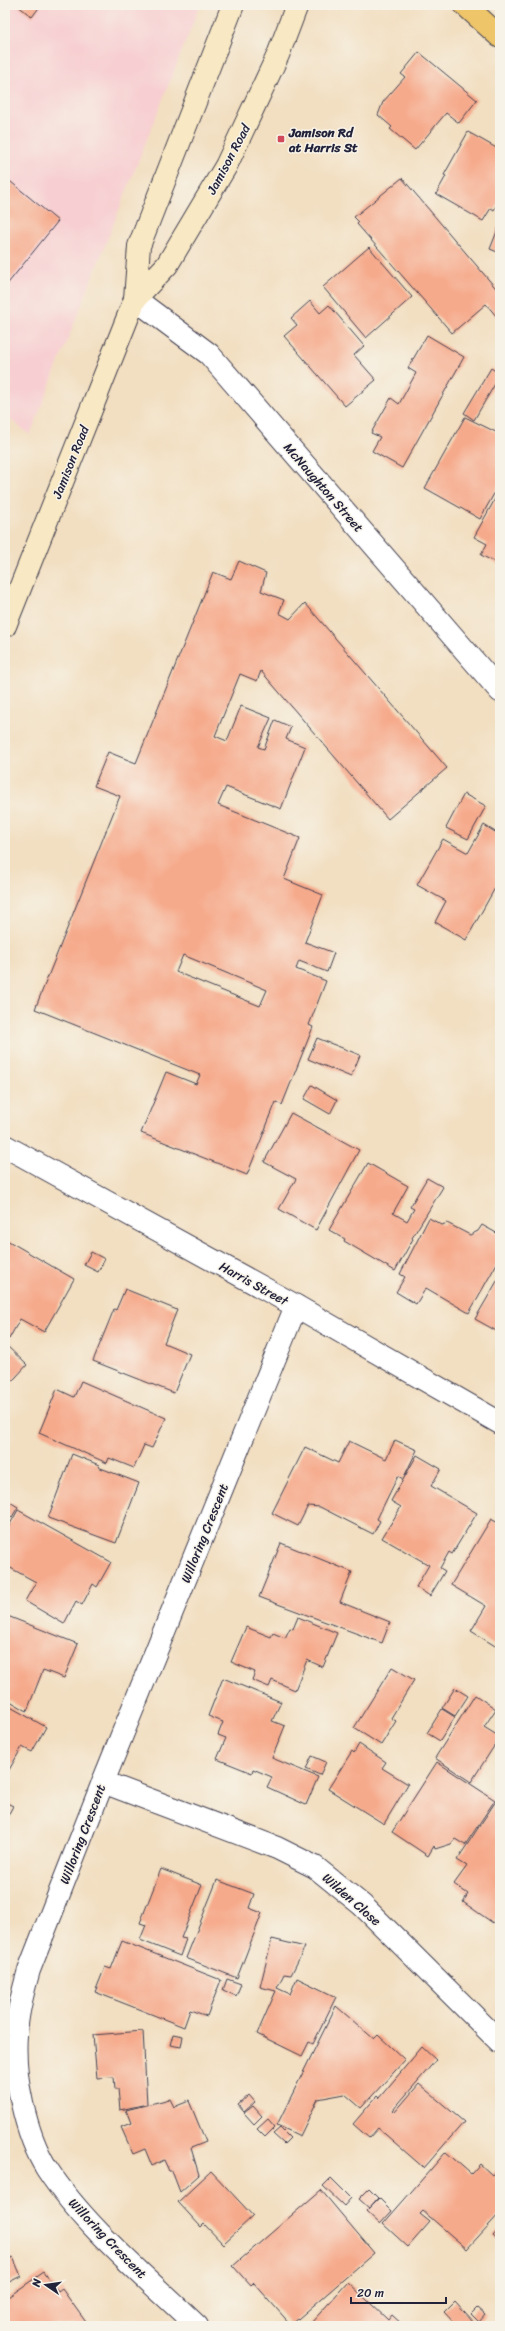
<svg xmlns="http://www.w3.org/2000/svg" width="505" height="2331" viewBox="0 0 505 2331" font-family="Sriracha,sans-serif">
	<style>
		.built { fill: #f7cfd2 }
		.building { fill: #f6aa8c; fill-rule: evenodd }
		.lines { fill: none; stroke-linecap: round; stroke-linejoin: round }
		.street-casing { stroke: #413e4f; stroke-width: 24 }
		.secondary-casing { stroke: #413e4f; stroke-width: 24 }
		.primary-casing { stroke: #413e4f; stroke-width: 24 }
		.street { stroke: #fff; stroke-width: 22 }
		.secondary { stroke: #f8e8c3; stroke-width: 22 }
		.primary { stroke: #eec569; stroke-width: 22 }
		.poi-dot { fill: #d1495b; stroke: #f7f3e8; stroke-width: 1.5 }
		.labels { text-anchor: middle; stroke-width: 3; stroke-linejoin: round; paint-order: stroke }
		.poi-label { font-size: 13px; font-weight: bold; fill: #22223b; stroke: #f7f3e8; text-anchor: start }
		.street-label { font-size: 13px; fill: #22223b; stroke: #f7f3e8 }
	</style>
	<rect width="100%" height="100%" fill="#f7f3e8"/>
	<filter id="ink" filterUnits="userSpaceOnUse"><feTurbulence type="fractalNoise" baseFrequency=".025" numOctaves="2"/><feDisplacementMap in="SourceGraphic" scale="8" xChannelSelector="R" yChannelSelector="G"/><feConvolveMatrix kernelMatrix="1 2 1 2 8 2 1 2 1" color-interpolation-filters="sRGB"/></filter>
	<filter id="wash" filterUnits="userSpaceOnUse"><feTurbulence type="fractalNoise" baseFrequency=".012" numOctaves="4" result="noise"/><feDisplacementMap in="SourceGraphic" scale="16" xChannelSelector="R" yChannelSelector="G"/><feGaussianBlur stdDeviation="0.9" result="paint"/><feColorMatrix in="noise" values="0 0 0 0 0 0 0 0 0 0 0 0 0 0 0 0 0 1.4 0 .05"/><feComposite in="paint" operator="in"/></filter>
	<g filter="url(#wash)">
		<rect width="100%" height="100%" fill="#f2dec0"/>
		<path class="built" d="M5,5h195l-170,430 -25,-20z"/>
		<g id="blocks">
			<g class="building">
				<path d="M17,5h24l-9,12z"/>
				<path d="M419,52l58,48 -18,23 -13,-10 -31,37 -25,-21 2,-2 -14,-12 5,-13 22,-25 -4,-3z"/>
				<path d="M468,132l32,18v49l-6,11 -3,-2 -8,13 -47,-27 10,-18 -2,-1z"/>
				<path d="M5,177l53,44 -53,66z"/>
				<path d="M402,178l98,115v22l-3,2 -11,-13 -34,29 -95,-109 2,-2 -5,-5z"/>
				<path d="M500,224v29l-10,-4z"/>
				<path d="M369,247l43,50 -46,41 -43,-51z"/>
				<path d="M310,301l10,12 9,-8 35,41 -10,9 22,25 -31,26 -61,-70 13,-11 -6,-7z"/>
				<path d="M427,335l37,22 -62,111 -30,-17 8,-14 -9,-4 20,-35 8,6 17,-31 -8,-5z"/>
				<path d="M491,368l9,6v13l-5,-3 -21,36 -10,-7z"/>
				<path d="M465,417l35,17v49l-20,36 -55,-31z"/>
				<path d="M500,490v75l-19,-10 6,-11 -13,-7z"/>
				<path d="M239,561l27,12 -5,18 23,9 -5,13 11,6 15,-16 142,165 -59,51 -127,-148 -4,10 -17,-7 -25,62 12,5 14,-35 30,12 -13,29 6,2 11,-29 16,7 -5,12 19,8 -24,62 -55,-22 -8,18 82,33 -16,41 39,16 -18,47 29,11 -7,19 -28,-11 -3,8 30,12 -17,44 4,2 -31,78 -6,-3 -29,73 -106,-42 25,-61 30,12 4,-9 -165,-66 85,-213 -26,-10 14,-34 28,11 77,-191 18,7zM183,955l84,35 -7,16 -84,-34z"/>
				<path d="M464,794l22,12 -18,33 -22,-11z"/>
				<path d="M484,825l16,10v44l-34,61 -31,-18 11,-21 -29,-16 26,-46 25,14z"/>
				<path d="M317,1038l43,17 -9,22 -43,-18z"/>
				<path d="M312,1085l25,15 -7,14 -26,-15z"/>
				<path d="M291,1113l68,37 -43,80 -37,-21 17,-30 -32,-17z"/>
				<path d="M368,1163l40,23 -15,27 14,8 7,-12 -4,-2 17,-29 16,9 -31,51 1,1 -18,32 -51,-30 1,-2 -16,-9z"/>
				<path d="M429,1218l13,7 5,-2 23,12 8,-4 4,-6 18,10v23l-31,55 -43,-25 -10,16 -20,-12 9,-15 -5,-3z"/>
				<path d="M5,1239l69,40 -30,53 -24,-13 -11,20 -4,-4z"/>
				<path d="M91,1252l14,7 -7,13 -14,-7z"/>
				<path d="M500,1276v57l-25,-14z"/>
				<path d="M125,1289l52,21 -13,33 26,11 -16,39 -81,-32 21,-52 2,1z"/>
				<path d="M5,1344l22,21 -22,24z"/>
				<path d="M81,1381l85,37 -14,30 -8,-3 -10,23 -25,-10 -2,5 -68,-30 18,-44 17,8z"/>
				<path d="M395,1440l22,10 -14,29 -5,-3 -21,43 3,2 -7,13 -53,-27 -12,-1 -10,20 -26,-13 33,-66 33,16 11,-22 37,18z"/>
				<path d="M72,1454l27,11 -1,2 41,16 -23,60 -68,-25z"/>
				<path d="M417,1455l24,14 -10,17 46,27 -25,41 -3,-2 -9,16 5,3 -15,25 -14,-9 13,-22 -47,-27 19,-31 -10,-6z"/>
				<path d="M5,1499l13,8 -6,10 -7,-4z"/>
				<path d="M18,1510l93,52 -14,25 -4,-3 -11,21 -6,-4 -12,23 -39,-23 11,-19 -31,-17v-32z"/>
				<path d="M491,1519l9,5v125l-29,-18 15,-25 -35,-21z"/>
				<path d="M281,1543l71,29 -12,30 50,20 -8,21 -123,-46z"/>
				<path d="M5,1615l73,29 -14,34 -21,-8 -16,41 -22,-13z"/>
				<path d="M298,1617l39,16 -14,34 -16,-7 -12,30 -23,-10 -3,7 -17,-7 3,-8 -24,-10 15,-35 25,10 2,-4 12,5 5,-10 3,1z"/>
				<path d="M392,1667l22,13 -23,38 5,3 -15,24 -27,-17z"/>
				<path d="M223,1678l58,24 -9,19 13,5 -13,32 46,19 -12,28 -39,-18 5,-10 -19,-8 -1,4 -35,-14 9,-21 -8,-3 5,-13 -15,-6z"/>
				<path d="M455,1688l13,8 -13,20 -13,-8z"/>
				<path d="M475,1695l21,14 -12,18 16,10 -29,45 -36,-24z"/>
				<path d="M5,1704l41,23 -14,25 -10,-5 -17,30z"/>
				<path d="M442,1709l13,8 -15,24 -13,-8z"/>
				<path d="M359,1744l27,18 -4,6 26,16 -24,40 -56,-35 24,-38 2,2z"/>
				<path d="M312,1756l14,6 -6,13 -14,-6z"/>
				<path d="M437,1762l58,38 -30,45 -10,-6 -4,5 -16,5 -1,-3 -6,10 -36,-24z"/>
				<path d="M500,1795v117l-7,11 -30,-21 5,-8 -14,-10 13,-18 -10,-6z"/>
				<path d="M5,1802l8,4 -8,15z"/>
				<path d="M161,1869l41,16 -21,53 5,1 -6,17 -40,-16 6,-15 -6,-2z"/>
				<path d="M217,1880l37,14 -5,14 13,5 -25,65 -51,-20z"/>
				<path d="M272,1939l33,8 -14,28 -7,-1 -7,14 13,6 7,-16 39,19 -23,47 -4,-2 -7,14 -45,-22 19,-43 -16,-4z"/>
				<path d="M122,1941l99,39 -14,36 -17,-6 -6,17 -89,-35 10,-25 6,2z"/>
				<path d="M227,1979l14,5 -5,12 -13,-6z"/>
				<path d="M336,2006l38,33 4,-4 27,25 -44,48 -16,-14 -27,5 -18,37 -23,-11z"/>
				<path d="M143,2031l4,73 -27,6 -2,-21h-3l-1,-12 -17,1 -4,-43z"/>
				<path d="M173,2034l10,2 -2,11 -11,-2z"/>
				<path d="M422,2047l14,13 -43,50 2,2 24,-28 45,38 -40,46 -46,-40 -9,10 -16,-14 24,-28 2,2z"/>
				<path d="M249,2095l6,7 -11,10 -6,-7z"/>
				<path d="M170,2099l4,8 15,-6 17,41 -15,6 8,27 -19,17 -8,-21h-3l-5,-11 -12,6 -7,-17 -12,5 -12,-27 10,-4 -5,-13z"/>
				<path d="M253,2106l9,10 -8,8 -10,-11z"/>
				<path d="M268,2119l7,8 -10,10 -8,-8z"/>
				<path d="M280,2128l10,10 -6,6 -11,-10z"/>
				<path d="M446,2152l25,22 9,-10 12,11 8,-9v47l-33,36 -44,-38 -3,3 10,8 -22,25 -25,-23z"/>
				<path d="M211,2171l42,45 -30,28 -19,-20 -3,3 -23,-25z"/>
				<path d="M331,2178l20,20 -7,8 -21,-20z"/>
				<path d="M369,2189l9,9 -9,10 -10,-9z"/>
				<path d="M321,2190l53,63 -83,72 -37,-42 -3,3 -18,-20z"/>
				<path d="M379,2198l13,13 -12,13 -14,-13z"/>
				<path d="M500,2228v14l-7,-6z"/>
				<path d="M5,2253l3,7 5,-3 8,19 -16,8z"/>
				<path d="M44,2272l14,20 4,-3 26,36 -83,1v-27z"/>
				<path d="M348,2282l40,38 4,-5 12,11h-90l-3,-3z"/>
				<path d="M455,2301l19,21 -4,4h-13l-13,-14z"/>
				<path d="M477,2308l8,7 -6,7 -8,-8z"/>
			</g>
		</g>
	</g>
	<g filter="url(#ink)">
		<use href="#blocks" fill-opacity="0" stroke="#413e4f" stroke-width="1"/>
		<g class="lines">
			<defs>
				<g id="street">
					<path d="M135,299l74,55 291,337"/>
					<path d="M5,1146l291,160 204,117"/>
					<path d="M103,1782l174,66 38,19 47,38 138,137"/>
					<path d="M197,2326c-50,-48 -112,-99 -150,-157 -22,-35 -34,-94 -31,-134 1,-22 7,-44 13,-65l74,-188 193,-476"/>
				</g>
				<g id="secondary">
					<path d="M135,299l32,-34 59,-99 52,-111 19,-50"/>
					<path d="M5,626l130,-327 4,-53 94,-241"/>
				</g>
				<path id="primary" d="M465,5l35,32"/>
			</defs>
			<use href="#street" class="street-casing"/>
			<use href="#secondary" class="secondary-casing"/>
			<use href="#primary" class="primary-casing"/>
			<use href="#street" class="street"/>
			<use href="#secondary" class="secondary"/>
			<use href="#primary" class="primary"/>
		</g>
	</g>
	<rect class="poi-dot" x="277" y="135" width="8" height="8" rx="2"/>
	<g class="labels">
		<g class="poi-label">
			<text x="289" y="137">Jamison Rd<tspan x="289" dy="15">at Harris St</tspan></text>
		</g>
		<g class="street-label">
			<text transform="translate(228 159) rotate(-62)" y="5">Jamison Road</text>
			<text transform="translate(70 462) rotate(-68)" y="5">Jamison Road</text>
			<text transform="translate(324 487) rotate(49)" y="5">McNaughton Street</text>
			<text transform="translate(254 1283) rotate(29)" y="5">Harris Street</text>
			<text transform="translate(204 1533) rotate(-68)" y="5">Willoring Crescent</text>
			<text transform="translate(82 1834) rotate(-69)" y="5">Willoring Crescent</text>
			<text transform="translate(352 1899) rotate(41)" y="5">Wilden Close</text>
			<text transform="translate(108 2238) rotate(46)" y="5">Willoring Crescent</text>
		</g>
	</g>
	<rect width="505" height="2331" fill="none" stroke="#f7f3e8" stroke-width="20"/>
	<g transform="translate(46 2285) rotate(283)" stroke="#f7f3e8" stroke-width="3" paint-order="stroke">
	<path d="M0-3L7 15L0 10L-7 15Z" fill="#22223b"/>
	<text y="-6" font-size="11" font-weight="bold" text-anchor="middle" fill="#22223b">N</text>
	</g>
	<path d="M351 2297v6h95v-6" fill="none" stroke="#22223b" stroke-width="2"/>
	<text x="357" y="2297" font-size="12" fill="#22223b" stroke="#f7f3e8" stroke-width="3" paint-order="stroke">20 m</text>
</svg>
